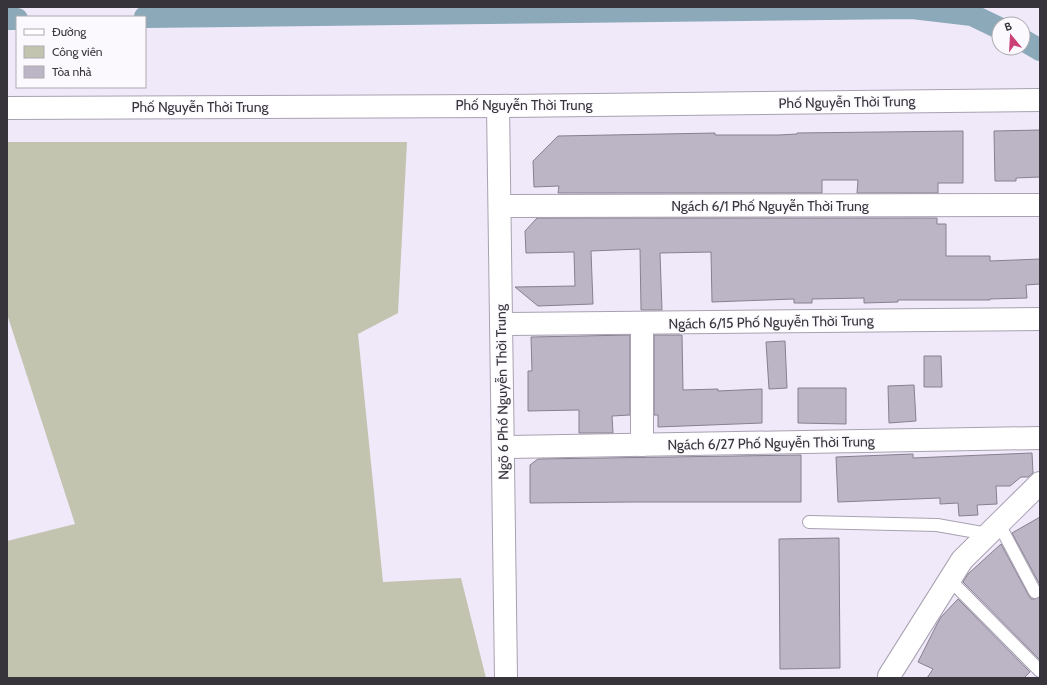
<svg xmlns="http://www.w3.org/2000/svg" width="1047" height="685" viewBox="0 0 1047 685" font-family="Cabin,sans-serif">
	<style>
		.green { fill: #c2c4af }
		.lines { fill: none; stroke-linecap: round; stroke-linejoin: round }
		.canal { stroke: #8ba9b9; stroke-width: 22 }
		.building { fill: #bcb5c5; stroke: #86808f }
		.lane-casing { stroke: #a8a1b1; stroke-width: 14 }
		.street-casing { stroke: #a8a1b1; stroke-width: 24 }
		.secondary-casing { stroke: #a8a1b1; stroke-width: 24 }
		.lane { stroke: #fff; stroke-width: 12 }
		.street { stroke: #fff; stroke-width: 22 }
		.secondary { stroke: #fff; stroke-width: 22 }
		.labels { text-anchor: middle; stroke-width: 3; stroke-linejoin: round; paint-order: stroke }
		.street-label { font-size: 14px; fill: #37353b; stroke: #fbf9fd }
	</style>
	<rect width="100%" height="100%" fill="#f0e9fa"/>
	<path class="green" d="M7,142h400l-9,171 -40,21 25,248 78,-4 25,100h-479v-137l68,-17 -68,-210z"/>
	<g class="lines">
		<g class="canal">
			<path d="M145,17l767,-9 60,7 27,13"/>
			<path d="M7,19h10"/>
			<path d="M1023,40l17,10"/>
		</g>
	</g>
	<g class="building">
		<path d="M1040,130v47l-24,1v3h-21l-1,-50z"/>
		<path d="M963,131v52h-25v10h-81l1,-13h-36v13h-264l1,-7 -25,1 -1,-26 25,-25 157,-3v2h64l18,-1v-1z"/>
		<path d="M537,218h400v6h9v32h44v5l50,-2v25l-14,1 1,13 -37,1v1h-92v2l-34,1v-5l-52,1v4h-18v-4l-82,3 -1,-50 -51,1 2,57h-21l-1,-61 -49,2 2,53 -55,2 -23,-19 60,-1 -1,-34 -48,1 -1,-22z"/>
		<path d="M630,335v80l-18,1 1,17h-34v-23l-51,1v-40h4l-1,-34z"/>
		<path d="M654,335h28l1,55 35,-1v2l44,-2v34l-104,4v-12h-4z"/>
		<path d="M785,341l2,47 -18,1 -3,-47z"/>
		<path d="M924,356h17l1,31h-18z"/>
		<path d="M914,385l2,36 -27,2 -1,-37z"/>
		<path d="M798,388h48v36l-48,-1z"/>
		<path d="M1032,453l1,20 -5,4h-7l-11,9h-14l1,18 -20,1 1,10 -19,1 -1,-13 -18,1v-6l-102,4 -2,-45 77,-3v4z"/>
		<path d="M801,455v47h-169l-102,1v-38l8,-6z"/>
		<path d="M1040,517v68l-28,-52z"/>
		<path d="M839,538l1,130 -60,1 -1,-130z"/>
		<path d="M1001,544l28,52 2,3h3l6,-2v63l-77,-78 5,-8z"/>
		<path d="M958,599l72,73 -6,6h-97l6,-9 -15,-7 19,-38 4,-7z"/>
	</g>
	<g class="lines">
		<defs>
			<g id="lane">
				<path d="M809,522l128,3 51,9"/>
				<path d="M999,524l36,68"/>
				<path d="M950,580l90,91"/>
			</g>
			<g id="street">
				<path d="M498,106l8,572"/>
				<path d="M500,206l540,-1"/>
				<path d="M501,324l539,-5"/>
				<path d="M642,445v-122"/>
				<path d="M503,447l537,-9"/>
				<path d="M889,678v-2l73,-116 78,-77"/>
			</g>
			<path id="secondary" d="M7,108l491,-2 542,-6"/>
		</defs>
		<use href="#lane" class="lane-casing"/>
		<use href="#street" class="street-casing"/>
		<use href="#secondary" class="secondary-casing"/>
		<use href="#lane" class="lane"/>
		<use href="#street" class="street"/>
		<use href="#secondary" class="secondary"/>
	</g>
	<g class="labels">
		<g class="street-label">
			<text transform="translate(847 102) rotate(-1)" y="5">Phố Nguyễn Thời Trung</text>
			<text x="524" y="110">Phố Nguyễn Thời Trung</text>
			<text x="200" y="112">Phố Nguyễn Thời Trung</text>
			<text x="770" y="211">Ngách 6/1 Phố Nguyễn Thời Trung</text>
			<text transform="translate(771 322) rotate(-1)" y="5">Ngách 6/15 Phố Nguyễn Thời Trung</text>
			<text transform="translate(502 392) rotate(-91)" y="5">Ngõ 6 Phố Nguyễn Thời Trung</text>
			<text transform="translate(771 443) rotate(-1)" y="5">Ngách 6/27 Phố Nguyễn Thời Trung</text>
		</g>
	</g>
	<rect width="1047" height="685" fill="none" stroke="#37353b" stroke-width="16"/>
	<rect x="16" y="16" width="130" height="72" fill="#fbf9fd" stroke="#adabaf"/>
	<rect x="24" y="29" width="20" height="6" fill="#ffffff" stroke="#adabaf"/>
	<text x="52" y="36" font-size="12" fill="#37353b">Đường</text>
	<rect x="24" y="46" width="20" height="12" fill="#c2c4af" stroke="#adabaf"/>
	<text x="52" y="56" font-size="12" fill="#37353b">Công viên</text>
	<rect x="24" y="66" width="20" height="12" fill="#bcb5c5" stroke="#adabaf"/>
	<text x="52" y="76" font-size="12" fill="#37353b">Tòa nhà</text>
	<g transform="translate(1011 36) rotate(342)"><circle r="19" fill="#fbf9fd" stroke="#adabaf"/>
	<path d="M0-3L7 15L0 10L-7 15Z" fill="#ca3f75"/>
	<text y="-6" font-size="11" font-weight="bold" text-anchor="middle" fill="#37353b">B</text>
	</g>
</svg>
